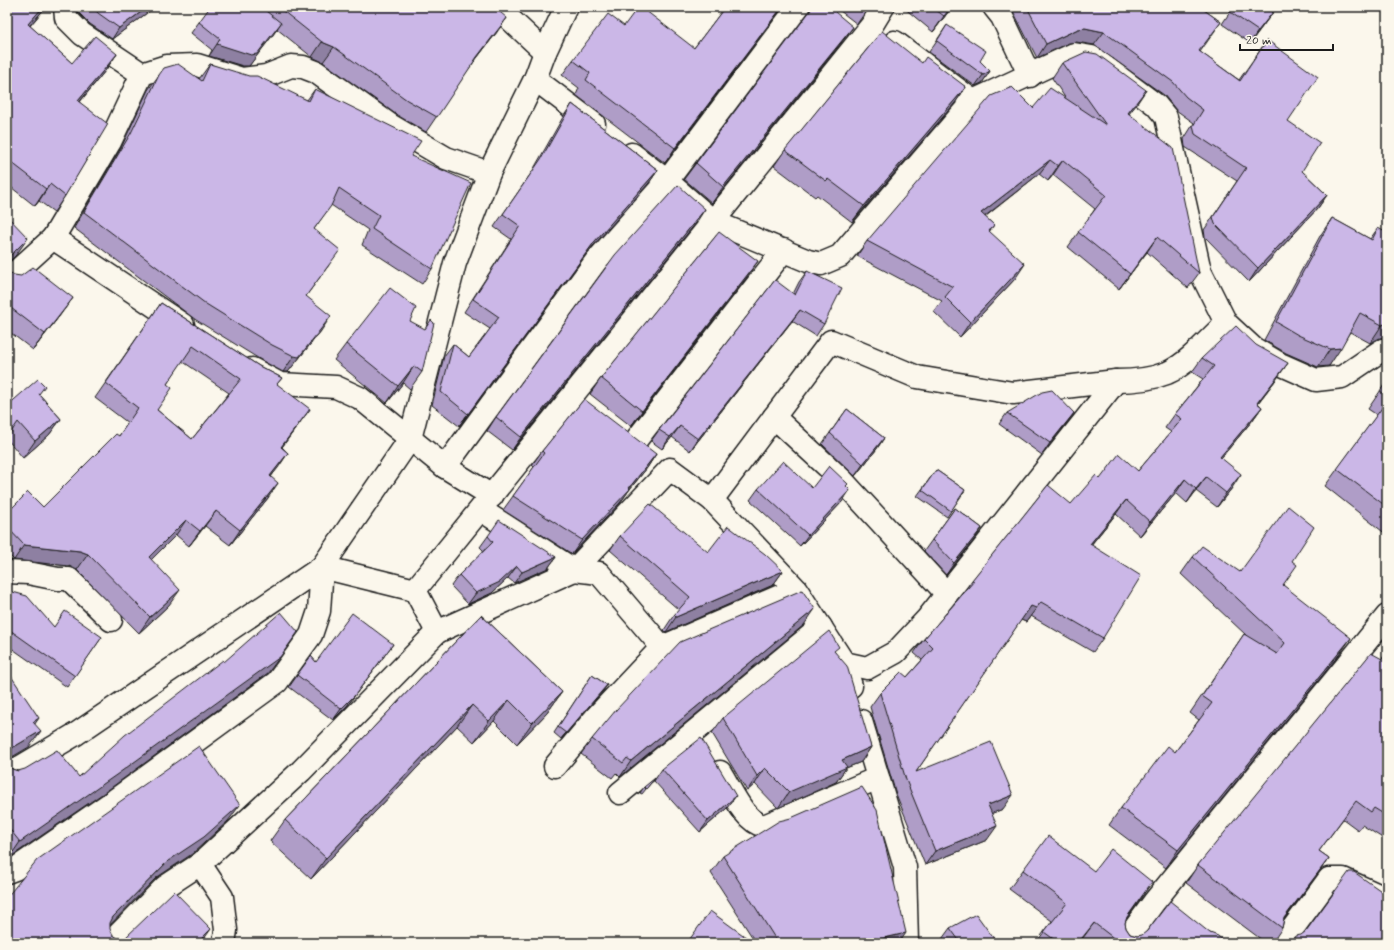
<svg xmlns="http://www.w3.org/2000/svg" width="1394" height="950" viewBox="0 0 1394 950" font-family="Mynerve,sans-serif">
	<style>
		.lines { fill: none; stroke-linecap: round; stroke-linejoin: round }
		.street-casing { stroke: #1c1c1c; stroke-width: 25 }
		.secondary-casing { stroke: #1c1c1c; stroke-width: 25 }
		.street { stroke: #fbf7ec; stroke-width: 22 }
		.secondary { stroke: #fbf7ec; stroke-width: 22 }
		.wall { fill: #af9dc7; stroke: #1c1c1c; fill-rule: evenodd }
		.shaded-wall { fill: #8e80a2; stroke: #1c1c1c }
		.building { fill: #cbb7e7; stroke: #1c1c1c; fill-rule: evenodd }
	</style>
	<rect width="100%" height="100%" fill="#fbf7ec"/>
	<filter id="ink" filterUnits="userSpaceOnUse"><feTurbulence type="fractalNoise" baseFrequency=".025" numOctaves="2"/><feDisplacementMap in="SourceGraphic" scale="8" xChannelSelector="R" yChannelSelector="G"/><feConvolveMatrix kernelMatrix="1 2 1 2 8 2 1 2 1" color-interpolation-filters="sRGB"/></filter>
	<g filter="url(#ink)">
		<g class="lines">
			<defs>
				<g id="street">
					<path d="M65,7l1,11 16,16 60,40"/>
					<path d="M497,7l48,45"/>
					<path d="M994,7l8,10 28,59"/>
					<path d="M535,79l59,45"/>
					<path d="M973,101l101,-47 18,3 64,48 10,12 34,154 26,52 27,25 27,16 36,16 26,-3 40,-27 5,-1"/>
					<path d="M632,154l35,27 47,41 94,39 13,3 19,-8 133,-155 -78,-59"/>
					<path d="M53,238l57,-96 32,-68 25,-8 30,-1 45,14 24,-3 25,-10 12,1 13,5 74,53 56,33 43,15"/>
					<path d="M7,280l46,-42 130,87"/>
					<path d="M252,369l28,15 56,3 24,11 85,69 47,29"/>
					<path d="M1116,381c16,0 36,-2 51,-8 21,-9 43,-35 59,-50"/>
					<path d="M774,417l68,63 104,113"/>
					<path d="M633,444l151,-194"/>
					<path d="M445,467l151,-206 71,-80 131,-174"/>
					<path d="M712,500l119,-159 86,36 96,16 103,-12 -189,238 -31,33 -29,16 -23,-5"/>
					<path d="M7,572l21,1 30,6h11l42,41"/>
					<path d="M796,589l-134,58 -63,-74 -25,-3 96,-101 42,31 84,89 48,74 7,23"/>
					<path d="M415,590l22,42 137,-62 -93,-60"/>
					<path d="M861,721l44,146 2,76"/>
					<path d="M555,766l41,-49 66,-70"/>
					<path d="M720,772c11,17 24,50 44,54l114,-48"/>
					<path d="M7,775l69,-41 246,-167 88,-128 45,-176 34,-90 46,-94 10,-27 21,-45"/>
					<path d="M620,793l201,-166"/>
					<path d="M200,864l101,-93 136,-139"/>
					<path d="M7,872l8,-3 100,-69 162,-118 34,-47 8,-24 3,-44 93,23 457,-565 11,-18"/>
					<path d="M110,943l55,-56 35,-23 22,33 4,33 -2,13"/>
					<path d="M1282,943l47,-64h14l44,20"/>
				</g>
				<path id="secondary" d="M1124,943l30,-41 233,-286"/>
			</defs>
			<use href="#street" class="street-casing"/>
			<use href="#secondary" class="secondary-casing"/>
			<use href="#street" class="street"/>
			<use href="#secondary" class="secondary"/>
		</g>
		<g class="wall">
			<path d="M7,7h39l-16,19 42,37 45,-9 -12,17 -25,31 -15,94 -11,16 -15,-11 -4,5 -28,-22z"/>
			<path d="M77,7h78l-43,32 -22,-15 -12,-12z"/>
			<path d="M272,7h222l3,25 -27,35 -44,65 -29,-17 -74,-53 -11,-5 -35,-28 -28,37h-6l-34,-10 3,-6 -21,-17 8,-11 69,-10z"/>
			<path d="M725,7h57l-117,156 -89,-68 3,-7 -17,-13 11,-15 51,-34 70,22z"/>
			<path d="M835,7h34l-12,17z"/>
			<path d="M903,7h49l-19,25z"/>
			<path d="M1010,7h190l21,15 -21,30 39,28 28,-40 21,81 14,50 25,24 -9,13 -69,74 -44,-45 -1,-7 33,-49 -52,-34 -1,-8 10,-16 -18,-13 -12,-15 -70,-50 -18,-3 -7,1 -32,15 -24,-47z"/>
			<path d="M1235,7h42l-27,36 -28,-19 8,-12z"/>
			<path d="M1319,7h6l-2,3z"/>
			<path d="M947,25l33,36 10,10 -8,12 -7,3 -46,-34z"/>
			<path d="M853,27l-12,16 -129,160 -28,-24 12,-16z"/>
			<path d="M922,63l44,24 -11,16 -103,119 -35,-27 -2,2 -41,-31 11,-16z"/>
			<path d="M1062,63l74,42 -7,8 70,160 -11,15 -41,-36 -28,37 -51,-42 27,-38 -42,-34 -5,6 -9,-7 -54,43 9,8 -5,7 26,47 -55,58 -26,-25 8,-11 -85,-45 10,-15 166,-133 33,-9 -14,-21z"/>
			<path d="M210,64l97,36 8,-11 96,67 21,113 -10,15 -60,-39 6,-15 -37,-25 -17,24 15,36 -23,31 15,35 -33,41h-5l-22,-12 -65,-40 -122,-92 47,-80 27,-58 11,-15 40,4z"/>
			<path d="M572,104l86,66 -9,13 -63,71 -127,172 -27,-21 12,-49 9,-12 16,13 21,-28 -26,-17 47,-73 -17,-12 38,-55 31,-55z"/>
			<path d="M1332,218l38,21 8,-11 9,109 -7,1 -10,5 -20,-11 -21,34 -11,1 -32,-14 -22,-13 56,-104z"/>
			<path d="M696,223l-184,227 -25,-19 9,-14z"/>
			<path d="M7,267l2,5 52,42 -28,36 -26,-20z"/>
			<path d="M807,271l17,53 -8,12 -24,-15 -102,130 -18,-14 -10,12 -11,-8 8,-11 134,-136 6,-12z"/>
			<path d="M747,277l-116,149 -41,-32 11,-16z"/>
			<path d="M161,303l98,63 23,12 -5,6 22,40 -17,23 6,6 -17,24 -3,21 -38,47 -25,-19 -16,20 -13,-11 -25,25 18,45 -30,28 -62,-63 -8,-4 -55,-6 -7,-7v-40l36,-6 76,-71 9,-13 -33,-25zM182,361l47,32 -37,46 -35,-29 10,-26z"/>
			<path d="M410,321l12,51 -12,17 -7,-6 -16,20 -53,-43 12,-16z"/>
			<path d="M1202,358l76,19 -20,26 4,4 -10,14 -31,37 11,30 -15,19 -21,-16 -9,12 -11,-10 -36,43 -24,-22 -25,31 12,93 -10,14 -62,-36 -5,6 -5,-2 -105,152 87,37 -11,4 -5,27 -62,25 -29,-71 -26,-87 10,-14 27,-16 15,-17 -8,-7 10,-14 39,-45 9,-14 99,-76 29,-25 38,-8 33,-39 -6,-4 10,-14 28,-35 -11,-7z"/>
			<path d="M1387,381v154l-62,-49 52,-71 -9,-6z"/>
			<path d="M39,394l22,25 -12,16 -26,23 -16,-19v-33z"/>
			<path d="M847,409l37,29 -8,12 -21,26 -33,-32z"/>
			<path d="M1007,413h67l-8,11 -24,31 -43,-31z"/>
			<path d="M542,451l114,3 -9,14 -17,21 -10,14 -48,51 -69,-44 31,-43 -2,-2z"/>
			<path d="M936,470l29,20 -18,27 -30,-21z"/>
			<path d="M846,486l-4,16 -42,44 -50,-46 8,-11 54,-1z"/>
			<path d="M955,508l27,20 -8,12 -28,35 -22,-24z"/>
			<path d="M488,536l68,21 -8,11 -34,15 -6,-5 -16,15 -24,11 -17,-18 8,-11 25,-24 -4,-4z"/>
			<path d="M620,536l88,16 75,19 -10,14 -107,47 -2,-2 10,-15 5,-5 -69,-60z"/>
			<path d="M1193,557l47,15 52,-11 -9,24 56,70 -173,213 -57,-43 12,-17 54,-56 24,-32 -9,-7 54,-79 2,1 -65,-61z"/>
			<path d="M7,592l47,35 48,10 -35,50 -60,-42z"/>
			<path d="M481,615l81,77 -15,21 -30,31 -23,-23 -20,21 -17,-16 -146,153 -41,-38 15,-21z"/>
			<path d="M804,625l-184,152 -4,-4 -4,5 -31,-24 11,-15z"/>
			<path d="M835,652l36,95 -10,15 -15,6 -10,14 -58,26 -23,-24 -8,7 -35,-58 11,-15z"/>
			<path d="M1387,653v188l-25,-16 -4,5 -15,-11 -24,32 10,7 -45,61 -2,9 -10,15h-6l-80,-60 12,-18z"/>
			<path d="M385,655l-38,51 -14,14 -44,-33 22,-31 5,6z"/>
			<path d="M224,662l44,11 -160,117 -99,68 -2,-2v-94l1,3 4,4 6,2 61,6z"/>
			<path d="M592,675l15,10 -4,6 -42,48 -7,-6z"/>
			<path d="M662,769l65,39 -27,24 -46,-51z"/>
			<path d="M650,784l-8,10 -2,-1 4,-6z"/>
			<path d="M723,856l176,87h-143l-45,-70z"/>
			<path d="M1023,870l71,1 58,11 -25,36 -2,5 1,5 4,6 7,2 73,-3 16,10h-145l-1,-1v1h-44l16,-22 -43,-32z"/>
			<path d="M950,928l47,15h-53l-2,-4z"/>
		</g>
		<g class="shaded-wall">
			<path d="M43,7h3l-30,34 12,-17z"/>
			<path d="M148,7h7l-43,32 7,-11z"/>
			<path d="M782,7l-117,156 10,-15z"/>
			<path d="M951,7h1l-19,25 11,-16z"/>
			<path d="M1277,7l-27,36 8,-12z"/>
			<path d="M507,18l-10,14 -30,39 10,-14z"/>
			<path d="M281,23l-8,12 -24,31h-6l-34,-10 8,-12z"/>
			<path d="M853,27l-12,16 -129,160 11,-16z"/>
			<path d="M1085,28l19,4 -10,13 -18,-3 -7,1 -32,15 9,-14 32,-15z"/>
			<path d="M322,42l12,5 -11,15 -11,-5z"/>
			<path d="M117,54l-12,17 -38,46 11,-16z"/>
			<path d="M990,71l-8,12 -7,3 8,-11z"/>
			<path d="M966,87l-11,16 -103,119 12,-16z"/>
			<path d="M1146,90l-10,15 -18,23 10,-15z"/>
			<path d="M1050,160l-11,14 -69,54 11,-15z"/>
			<path d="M1063,160l-10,15 -5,6 10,-15z"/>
			<path d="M658,170l-9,13 -63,71 -127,172 136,-185z"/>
			<path d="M50,184l-11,17 -4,5 11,-17z"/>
			<path d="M1327,195l-9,13 -69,74 9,-14z"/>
			<path d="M705,209l-9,14 -184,227 9,-13z"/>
			<path d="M1157,237l-10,15 -28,37 11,-15z"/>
			<path d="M28,238l-12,17 -9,9v-5z"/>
			<path d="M758,261l-11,16 -116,149 11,-15z"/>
			<path d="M1025,264l-10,15 -55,58 10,-15z"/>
			<path d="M73,298l-12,16 -28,36 12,-16z"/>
			<path d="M800,310l-8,11 -102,130 8,-12z"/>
			<path d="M331,316l-10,15 -33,41h-5l11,-16z"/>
			<path d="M1387,323v14l-7,1 -10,5 12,-18z"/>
			<path d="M1341,348l-12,18 -11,1 12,-18z"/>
			<path d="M1288,363l-10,14 -31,40 10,-14z"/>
			<path d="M414,366l-11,17 -16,20 11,-17z"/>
			<path d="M1262,407l-10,14 -42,50 10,-14z"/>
			<path d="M310,409l-11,15 -28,38 10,-15z"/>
			<path d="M1074,413l-8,11 -24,31 8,-12z"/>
			<path d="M61,419l-12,16 -26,23 12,-17z"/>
			<path d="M680,426l-8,11 -10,12 8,-12z"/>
			<path d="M884,438l-8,12 -21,26 8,-12z"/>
			<path d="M288,453l-10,15 -19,23 11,-15z"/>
			<path d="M656,454l-9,14 -19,23 2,-2 -10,14 -48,51 10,-14 47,-52z"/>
			<path d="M1241,474l-9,14 -15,19 9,-14z"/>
			<path d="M1206,477l-10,14 -9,12 9,-14z"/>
			<path d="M1185,479l-9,14 -36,43 10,-14z"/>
			<path d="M278,483l-10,15 -38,47 10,-15z"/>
			<path d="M850,490l-8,12 -42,44 8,-11z"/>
			<path d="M1126,500l-10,14 -36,44 10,-14z"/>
			<path d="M216,511l-11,15 -16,20 11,-15z"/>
			<path d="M186,520l-10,15 -38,38 11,-16z"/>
			<path d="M982,528l-8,12 -28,35 8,-12z"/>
			<path d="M24,545l56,6 8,3 -11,16 -8,-4 -55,-6z"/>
			<path d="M556,557l-8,11 -34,15 8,-11z"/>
			<path d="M517,566l-9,12 -16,15 -24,11 8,-11z"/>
			<path d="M783,571l-10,14 -107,47 10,-15z"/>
			<path d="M180,590l-11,15 -30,28 11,-16z"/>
			<path d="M1041,602l-15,20 -5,-2 10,-14z"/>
			<path d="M815,609l-11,16 -184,152 11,-16z"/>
			<path d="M298,632l-30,41 -160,117 -99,68 11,-16z"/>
			<path d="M1351,638l-12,17 -173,213 12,-18z"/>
			<path d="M393,644l-46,62 -14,14 8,-11z"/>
			<path d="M607,685l-4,6 -42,48 5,-6z"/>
			<path d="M562,692l-15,21 -30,31 15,-21z"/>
			<path d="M509,700l-15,21 -20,21 15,-21z"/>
			<path d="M472,705l-15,21 -146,153 15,-21z"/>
			<path d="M39,718l-11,16 5,-12z"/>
			<path d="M41,731l-12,16 -22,13v-7l5,-5z"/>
			<path d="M871,747l-10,15 -15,6 -10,14 -58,26 11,-16 53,-32z"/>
			<path d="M765,768l-10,16 -8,7 10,-15z"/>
			<path d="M1013,795l-10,14 -25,10 10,-14z"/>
			<path d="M736,796l-9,12 -27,24 8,-11z"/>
			<path d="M240,805l-12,16 -36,33 -36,24 -55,56 12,-17 55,-56z"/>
			<path d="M997,826l-10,14 -62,25 10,-14z"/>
			<path d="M1329,858l-13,17 -37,51z"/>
			<path d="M1094,923l-14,19 -2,1z"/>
			<path d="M211,929l-10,14h-4z"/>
			<path d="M906,933l-7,10h-36z"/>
		</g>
		<g class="building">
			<path d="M7,7h36l-15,17 44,39 23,-27 22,18 -39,47 30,23 -43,72 -15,-12 -4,5 -39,-30z"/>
			<path d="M92,7h56l-29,21 -21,-15z"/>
			<path d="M210,7h51l20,16 -24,31 -6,1 -34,-11 3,-5 -21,-17z"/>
			<path d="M278,7h216l13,11 -30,39 -40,60 -30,-17 -73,-53 -12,-5z"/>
			<path d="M638,7h3l53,41 31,-41h57l-107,141 -89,-68 4,-7 -17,-13 35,-46 16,12z"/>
			<path d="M813,7h16l24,20 -130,160 -27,-24z"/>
			<path d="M932,7h19l-7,9z"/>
			<path d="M1027,7h173l21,15 -22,29 41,30 27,-41 51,37 -30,44 32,22 -18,28 25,24 -69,73 -43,-44 -2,-7 33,-49 -51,-34 -2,-8 10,-16 -17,-13 -13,-15 -69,-50 -19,-4 -7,1 -32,15z"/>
			<path d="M1235,7h42l-19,24 -28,-19z"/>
			<path d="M947,25l39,26 -6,10 10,10 -7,4 -46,-34z"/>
			<path d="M882,31l40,32 4,-6 40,30 -102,119 -36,-27 -2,2 -41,-31z"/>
			<path d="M1086,52l11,2 49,36 -18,23 45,35 26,125 -42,-36 -27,37 -52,-42 28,-37 -43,-35 -5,6 -8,-6 -69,53 13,12 -5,6 36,33 -55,58 -25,-25 8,-10 -86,-46 124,-145 21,-9 21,21 17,-20 56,37 -44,-62z"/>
			<path d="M178,64l24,17 8,-17 39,12h8l52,25 6,-12 106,52 -10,15 60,27 -39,86 -60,-40 7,-14 -40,-27 -8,18 -17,23 26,21 -34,46 25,20 -32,41 -5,-1 -22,-11 -66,-41 -122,-92 47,-79 28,-58 5,-7z"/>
			<path d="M572,104l86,66 -63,71 -127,173 -27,-22 12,-48 16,13 30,-40 -26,-18 47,-73 -17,-12 38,-55z"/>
			<path d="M678,185l27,24 -184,228 -25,-20 119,-162z"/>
			<path d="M7,216l21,22 -21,21z"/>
			<path d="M1332,218l40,22 6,-12 9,5v90l-5,2 -22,-12 -19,35 -11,1 -32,-14 -22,-13z"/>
			<path d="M719,232l39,29 -116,150 -41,-33z"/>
			<path d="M7,267l2,5 5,3 7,1 12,-9 40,31 -28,36 -38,-29z"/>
			<path d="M807,271l35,17 -18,36 -24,-14 -102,129 -18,-13 -10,11 -11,-7 116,-150 20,15z"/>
			<path d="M390,288l26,20 -6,13 15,8 6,-9 3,3 -12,49 -8,-6 -16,20 -52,-42z"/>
			<path d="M161,303l98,63 23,12 -5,6 33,25 -29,38 7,6 -18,23 8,7 -38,47 -24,-19 -16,20 -14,-11 -37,37 31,33 -30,27 -62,-63 -8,-3 -56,-6 -17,-18v-14l21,-21 15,15 73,-73 3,2 19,-28 -32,-25zM193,346l48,33 -49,60 -35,-29 15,-22 -5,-4z"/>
			<path d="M1236,326l20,19 32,18 -31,40 5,4 -42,50 21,17 -15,19 -20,-16 -10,12 -11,-10 -35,43 -24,-22 -36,44 51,32 -38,62 -62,-36 -5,6 -5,-2 -115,166 75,-30 22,53 -25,10 9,21 -62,25 -29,-71 -26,-87 21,-21 6,5 26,-29 -9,-9 50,-58 -2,-1 76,-95 23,19 25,-29 4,4 19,-25 19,17 44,-52 -7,-5 39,-48 -12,-8z"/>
			<path d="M38,379l7,7 -6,8 22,25 -26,22 -17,-19 -11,16v-32z"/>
			<path d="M1387,381v15l-7,-5z"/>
			<path d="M1052,390l22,23 -24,30 -43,-30 35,-21z"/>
			<path d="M584,399l72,55 -27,34 1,1 -48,51 -69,-44 31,-43 -2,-2z"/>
			<path d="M1387,401v106l-50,-38z"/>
			<path d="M847,409l37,29 -21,26 -33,-31z"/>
			<path d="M783,461l29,27 17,-22 19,18 -2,2 4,4 -42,45 -50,-46z"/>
			<path d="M936,470l29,20 -14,21 -29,-21z"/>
			<path d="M650,504l58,48 20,-26 37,28 18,17 -107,46 -2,-2 16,-18 -70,-61z"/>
			<path d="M1288,506l26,21 -22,34 5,4 -14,20 68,53 -173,212 -57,-42 47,-62 7,6 37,-49 -10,-7 42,-62 33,20 8,-11 -92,-86 9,-11 38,26z"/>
			<path d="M955,508l27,20 -28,35 -22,-23z"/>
			<path d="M499,520l57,37 -34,15 -5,-6 -17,16 -24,11 -17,-18 34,-33 -5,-6z"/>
			<path d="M802,590l13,19 -184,152 -4,-3 -4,5 -31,-24 24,-29 64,-68z"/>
			<path d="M9,591l18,5 27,31 11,-16 37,26 -27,39 -68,-48v-36z"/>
			<path d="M281,612l17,20 -18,25 -161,116 -99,69 -13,-16v-64l1,3 4,4 6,2 7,-2 32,-19 22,27 46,-42 98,-75 1,2z"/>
			<path d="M352,613l41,31 -38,51 -14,14 -44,-34 14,-19 5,6z"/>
			<path d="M481,615l81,77 -30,31 -23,-23 -20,21 -17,-16 -146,153 -41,-38z"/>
			<path d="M829,631l10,16 -5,4 13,15 24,81 -29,13 5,7 -58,25 -24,-24 -8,8 -34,-58z"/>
			<path d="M1371,653l11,6 5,-6v163l-13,-8 -3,4 -15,-11 -37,50 10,7 -45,60 -2,10 -84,-63z"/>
			<path d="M7,670l32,48 -6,4 8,9 -29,17 -4,5 -1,2z"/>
			<path d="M592,675l15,10 -41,48 -8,-6z"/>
			<path d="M701,738l35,58 -28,25 -46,-52z"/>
			<path d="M199,746l41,59 -36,32 -36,24 -55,56 -3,6v6l3,6 5,3h7l49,-47 37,38 -14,14h-190v-46l30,-37z"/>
			<path d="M655,778l-9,11 -2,-2z"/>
			<path d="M862,787l15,23 29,123 -43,10h-85l-55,-87 56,-35 12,-3z"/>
			<path d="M1048,836l46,35 17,-22 41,33 -25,35 -2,6 1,5 4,6 7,2 5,-1 5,-4 23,-30 40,32 8,3 8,7h-106l-26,-20 -16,20h-19l-15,-11 23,-29 -44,-33z"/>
			<path d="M1349,872h5l33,23v48h-96l4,-7 6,-1 5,-4z"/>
			<path d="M710,911l44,32h-67z"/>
			<path d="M976,914l21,29h-36l-11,-15z"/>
		</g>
	</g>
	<rect width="1394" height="950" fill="none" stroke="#fbf7ec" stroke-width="24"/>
	<rect x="12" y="12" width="1370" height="926" fill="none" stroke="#1c1c1c" stroke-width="1.5" filter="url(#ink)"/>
	<path d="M1240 44v6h93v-6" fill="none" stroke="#1c1c1c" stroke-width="2"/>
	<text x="1246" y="44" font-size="12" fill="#1c1c1c" stroke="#fbf7ec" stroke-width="3" paint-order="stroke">20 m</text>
</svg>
